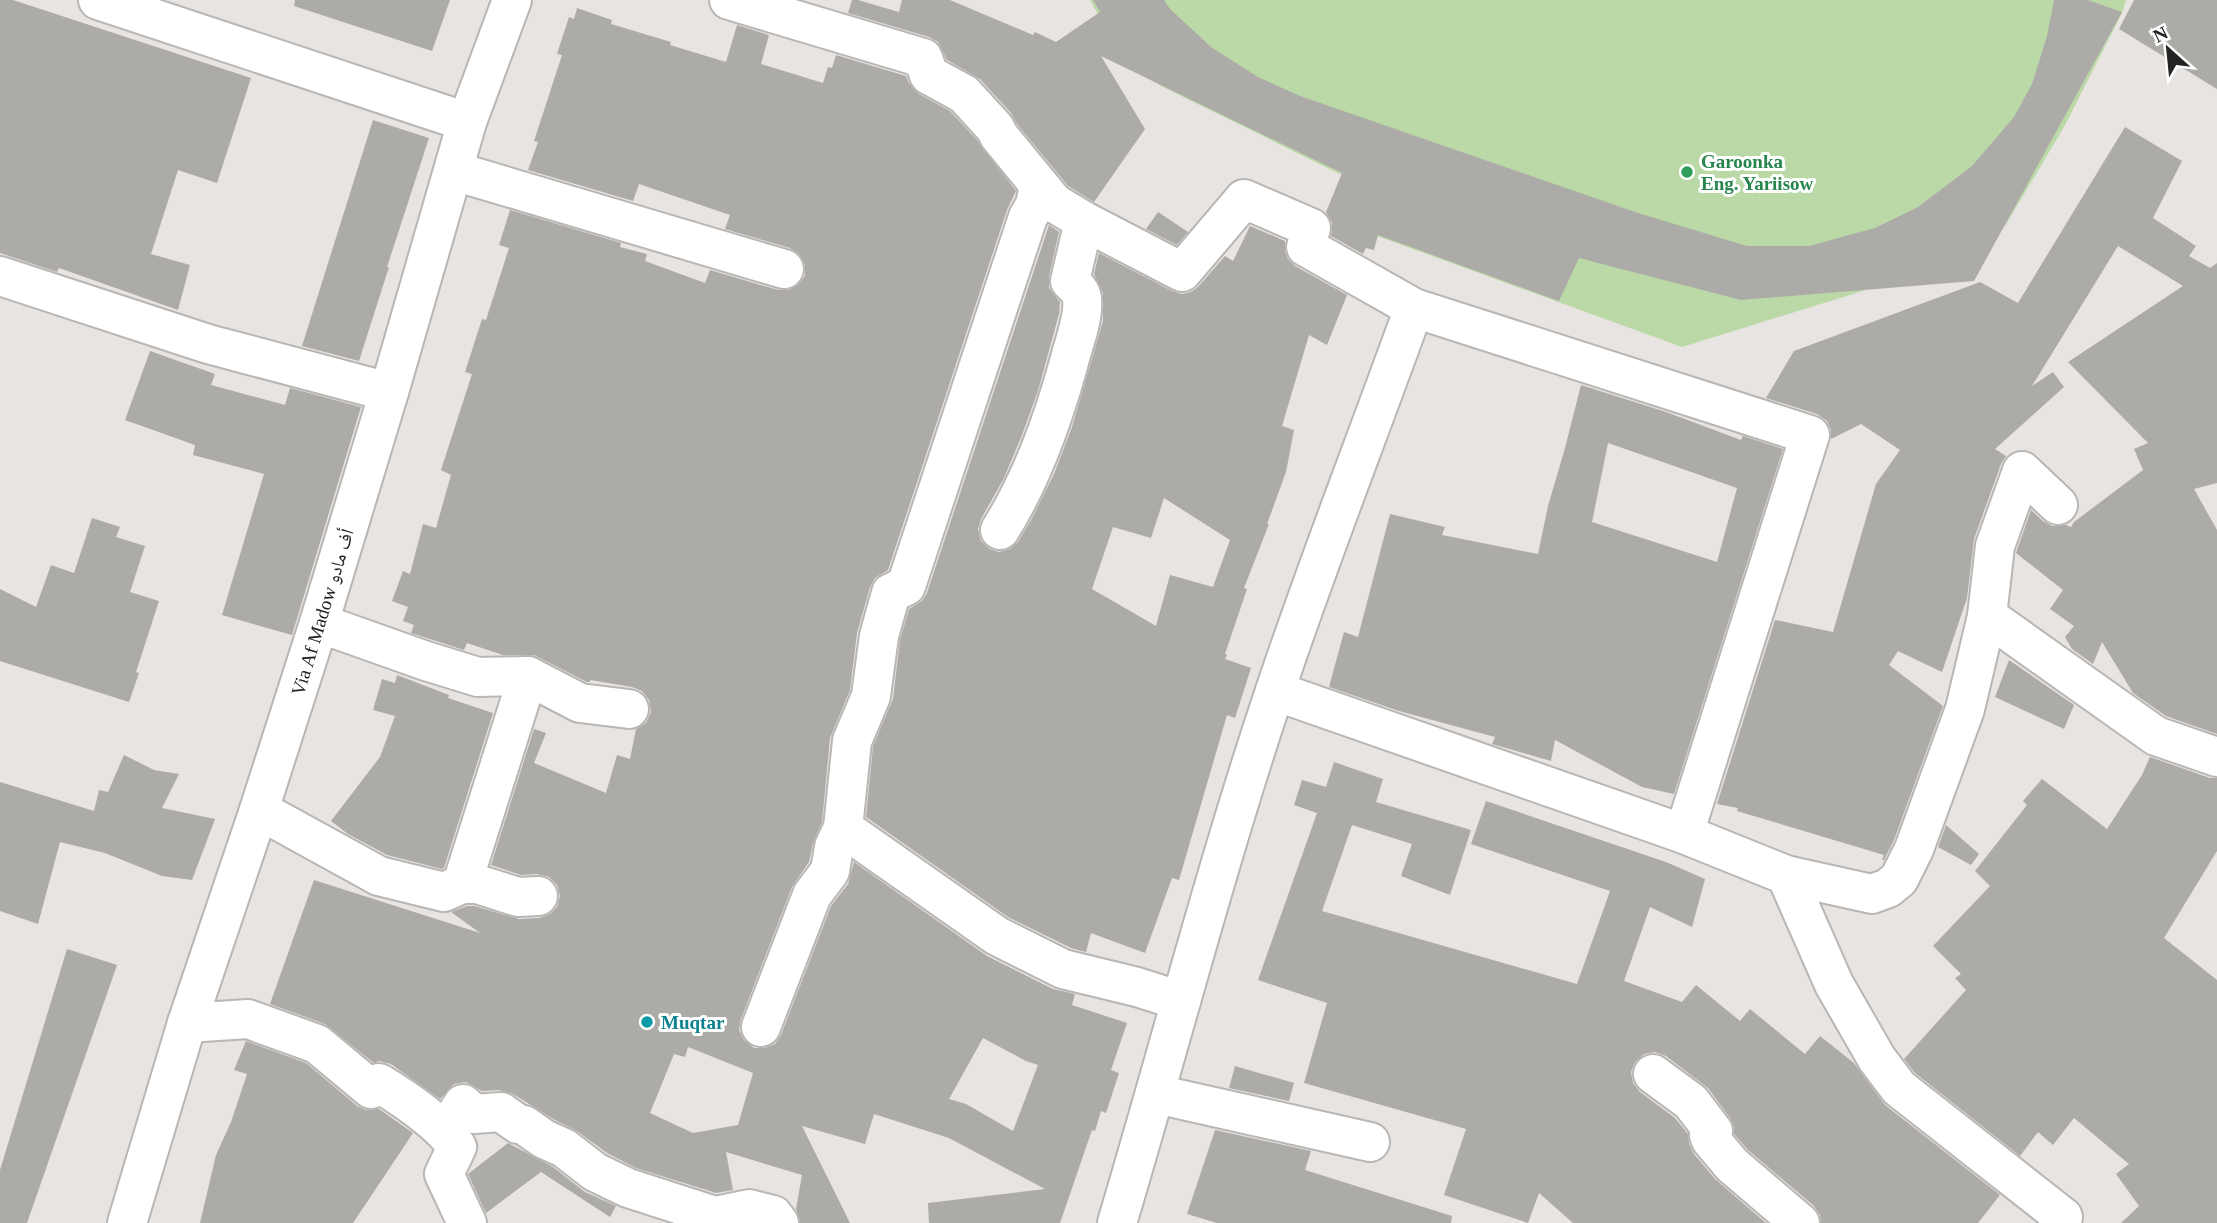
<svg xmlns="http://www.w3.org/2000/svg" width="2217" height="1223" viewBox="0 0 2217 1223" font-family="'Times New Roman','Noto Naskh Arabic',serif">
	<style>
		.green { fill: #bad9a6 }
		.building { fill: #acaba8; fill-rule: evenodd }
		.lines { fill: none; stroke-linecap: round; stroke-linejoin: round }
		.minor-casing { stroke: #b9b6b4; stroke-width: 42 }
		.minor { stroke: #fff; stroke-width: 38 }
		.leisure-dot { fill: #2e9e5b; stroke: #fff; stroke-width: 2.5 }
		.culture-dot { fill: #0f9aa8; stroke: #fff; stroke-width: 2.5 }
		.labels { text-anchor: middle; stroke-width: 6; stroke-linejoin: round; paint-order: stroke }
		.leisure-label { font-size: 19px; font-weight: bold; fill: #27864d; stroke: #fff; text-anchor: start }
		.street-label { font-size: 19px; fill: #242322; stroke: #fff }
		.culture-label { font-size: 19px; font-weight: bold; fill: #0d838f; stroke: #fff; text-anchor: start }
	</style>
	<rect width="100%" height="100%" fill="#e7e4e2"/>
	<path class="green" d="M1090,0h1036l-4,13 -58,114 -59,99 -52,37 -271,84 -346,-126 16,-41 -193,-95 -51,-52z"/>
	<g class="building">
		<path d="M0,0h13l238,78 -34,105 -39,-13 -27,84 39,11 -12,45 -119,-42 -2,4 -57,-19z"/>
		<path d="M295,0h155l-18,51 -138,-45z"/>
		<path d="M852,0h6l41,12 3,-12h48l83,35 2,-3 21,10 44,-30 -7,-12h71l6,9 41,38 47,30 42,19 338,117 109,33h62l66,-18 43,-21 54,-41 42,-49 18,-33 15,-48 7,-36h34l34,12 -148,269 -233,19 -162,-42 -20,43 -181,-66 -4,15 -8,-2 -3,6 -32,-18 1,-13 -6,-11 16,-39 -241,-117 44,73 -51,73 -26,-16 -51,-62 -6,-11 -31,-34 -33,-19 -9,-18 -9,-5 -81,-24z"/>
		<path d="M2134,0h83v89l-98,-60z"/>
		<path d="M577,8l35,12 -1,4 60,18 -1,3 56,17 11,-37 32,10 -8,29 62,19 5,-16 4,1 4,-13 70,21 3,7 10,11 31,17 27,29 39,51 -9,19 -119,360 -13,8 -5,9 -13,46 -7,57 -20,48 -8,84 -9,21 -4,19 -17,25 -51,132 -2,11 5,10 10,8h11l10,-4 6,-9 50,-129 17,-22 6,-22 133,94 66,33 22,5 -3,11 55,18 -16,47 8,3 -13,40 -5,-2 -6,20 -3,-1 -32,93h-131l-1,-20 117,-14 -96,-51 -75,-24 -9,30 -63,-18 48,97h-50l-4,-14 6,-34 -76,-23 7,38 -17,3 -80,-25 -29,-15 -30,-22 -22,-11 -42,-26 -14,-4 -17,1 -16,-9 -12,2 -14,15 -49,-35 -12,-3 -5,2 -49,-39 -55,-20 44,-124 166,53 -29,-21 16,-6h7l45,13 20,-1 11,-4 7,-7 3,-11 -3,-11 -8,-8 -12,-3 -16,1 -30,-10 43,-136 12,4 -12,30 72,30 11,-38 13,4 6,-30 10,-6 5,-11 -2,-12 -7,-9 -10,-4 -42,-7v2h-3l-53,-27h-31l-36,-12 -3,7 -53,-17 3,-8 -11,-4 5,-14 -16,-6 11,-30 7,3 13,-50 13,4 15,-53 -10,-5 31,-96 -7,-2 17,-53 4,1 23,-72 -10,-3 11,-35 111,33 -1,4 27,7 -2,7 60,22 5,-13 68,20h10l10,-5 7,-9v-11l-6,-11 -9,-6 -65,-19 5,-14 -91,-31 -6,17 -105,-31 10,-28 -4,-1 28,-86 -5,-1 12,-37 5,2zM983,1038l43,23 12,4 -25,66 -47,-27 -17,-5zM688,1047l65,26 -15,52 -45,8 -43,-20 24,-59 11,3z"/>
		<path d="M373,120l56,18 -42,129h2l-30,94 -57,-15z"/>
		<path d="M2125,127l57,34 -29,57 43,28 -7,10 21,12 7,-5v220l-23,6 23,41v204l-51,-18 -33,-23 -31,-51 -9,22 -21,-15 -7,-12 9,-11 -24,-17 13,-19 -47,-37 15,-43 12,11 9,5 14,-1 5,2 3,-5 69,-52 -9,-21 14,-6 -80,-81 115,-76 -65,-40 -86,140 21,-14 11,15 -69,62 11,7 -5,8 -27,75 -7,59 -25,74 -44,-21 -9,14 54,41 -49,134 -10,20h-2l2,-5 -147,-44 1,-3 -21,-4 58,-184 58,12 43,-148 24,-34 -39,-26 -30,15v-9l-4,-9 -10,-7 -51,-16 28,-47 186,-69 38,21z"/>
		<path d="M1158,212l30,20 -11,13 -31,-16z"/>
		<path d="M1049,225l10,7 -10,45v11l11,14 -1,12 -21,77 -16,44 -18,43 -23,41 -3,10 3,12 9,8 9,3 11,-3 8,-7 13,-22 23,-46 18,-47 31,-106v-28l-9,-19 5,-21 73,38 10,3 9,-2 7,-5 27,-31 8,5 17,-35 35,15v10l3,8 7,7 52,29 -20,50 -18,-10 -27,91 12,4 -8,42 -19,52h2l-25,64 3,1 -22,65 2,1 -2,4 26,9 -16,50 -8,-3 -48,165 -7,-2 -27,75 -54,-20 -5,19 -15,-4 -63,-31 -142,-100 7,-71 20,-47 7,-59 9,-31 13,-8 5,-8zM1164,498l66,42 -17,47 -43,-12 -14,51 -64,-37 21,-62 38,11z"/>
		<path d="M150,351l65,23 -4,11 74,20 5,-17 71,19 -69,228 -70,-20 42,-141 -71,-19 2,-10 -70,-25z"/>
		<path d="M1581,385l85,27 75,28 2,-4 40,13 -109,345 -32,-7 -87,-47 -4,21 -59,-17 3,-7 -96,-26 -70,-24 15,-55 14,5 32,-123 55,13 -3,8 96,19 10,-48 17,-58zM1608,443l129,45 -20,74 -125,-40z"/>
		<path d="M92,518l28,9 -4,10 29,9 -15,46 29,9 -23,71 3,1 -10,29 -129,-41v-72l36,18 15,-42 23,8z"/>
		<path d="M2009,660l65,45 -10,24 -69,-32z"/>
		<path d="M397,675l52,20 -1,3 45,15 -49,155 -2,1 -55,-14 -39,-21 -17,-13 49,-64 15,-41 -22,-6 9,-31 13,4z"/>
		<path d="M124,755l30,15 25,4 -17,34 53,11 -23,61 -30,-4 -57,-23 -45,-11 -22,82 -38,-13v-129l94,29 5,-21 9,2z"/>
		<path d="M2150,757l60,21h7v73l-53,87 53,42v243h-96l18,-17 -23,-32 13,-10 -55,-46 -21,27 -15,-13 -18,24 -105,-83 -11,-14 62,-69 -11,-12 6,-4 -28,-28 57,-60 -15,-15 52,-66 -4,-4 19,-22 65,50 35,-54z"/>
		<path d="M1334,762l49,17 -7,23 95,28 -21,65 -49,-19 11,-32 -60,-19 -30,86 255,73 33,-93 -139,-47 15,-43 180,61 39,17 -13,48 -42,-20 -26,74 58,21 14,-17 44,36 10,-12 55,45 15,-18 34,27 31,42 115,90 -22,28h-157l-1,-8 -6,-9 -66,-56 -14,-16v-7l-4,-9 -22,-30 -42,-32 -11,-4 -11,2 -9,8 -4,10 2,11 7,9 35,26 13,16 1,9 5,11 21,25 51,44h-193l-34,-30 -11,30 -84,-28 22,-66 -162,-46 23,-80 -69,-23 59,-167 -23,-8 8,-25 24,7z"/>
		<path d="M1946,825l33,29 -8,11 -33,-18z"/>
		<path d="M67,949l50,16 -90,258h-27v-53z"/>
		<path d="M246,1041l60,22 51,43 9,4 13,-1 34,24 -60,90h-153l16,-68 15,-33 16,-48 -13,-4z"/>
		<path d="M1235,1066l59,17 -5,18 -60,-13z"/>
		<path d="M1215,1130l96,21 -6,19 147,46 -1,7h-234l-30,-9z"/>
		<path d="M508,1143l45,24 32,25 31,14 -6,11 -69,-45 -55,41 -18,-39z"/>
	</g>
	<g class="lines">
		<defs>
			<g id="minor">
				<path d="M98,0l369,122"/>
				<path d="M729,0l194,58 6,17 35,19 31,34 4,8 55,67 30,18 -14,60c5,5 11,10 12,17 2,16 -5,37 -10,53 -16,61 -38,125 -72,179"/>
				<path d="M454,171l330,98"/>
				<path d="M1039,185l-4,20 -7,12 -122,369 -15,7 -12,43 -8,60 -19,45 -9,87 154,108 66,33 74,18 44,14"/>
				<path d="M1084,221l98,51 62,-73 67,29 -5,19 108,61 396,127 -126,399"/>
				<path d="M0,276l208,68 181,48"/>
				<path d="M1987,616l169,120 61,21"/>
				<path d="M319,623l107,38 52,16 50,-1 52,27 49,6"/>
				<path d="M1275,691l409,143 102,41 48,109 43,75 22,29 164,129"/>
				<path d="M259,810l120,66 65,16 18,-8h15l41,13 20,-1"/>
				<path d="M1786,875l86,19 16,-6 11,-9 15,-30 51,-140 22,-93 8,-70 27,-75 36,34"/>
				<path d="M462,884l66,-208"/>
				<path d="M187,1023l61,-4 69,25 54,45 8,-6c26,16 61,39 78,64l-13,27 23,49"/>
				<path d="M761,1027l51,-132 18,-24 4,-24 9,-19"/>
				<path d="M1653,1074l38,28 22,29 -4,4 2,5 21,25 68,58"/>
				<path d="M1156,1094l214,48"/>
				<path d="M446,1130l17,-26 11,10 27,-2 17,12 6,1 20,14 20,9 31,24 33,16 87,28 34,-7 24,6 6,8"/>
				<path d="M127,1223l60,-200 72,-213 60,-187 70,-231 78,-270 45,-122"/>
				<path d="M1117,1223c53,-177 99,-357 158,-532 43,-129 93,-255 139,-383"/>
			</g>
		</defs>
		<use href="#minor" class="minor-casing"/>
		<use href="#minor" class="minor"/>
	</g>
	<circle class="leisure-dot" cx="1687" cy="172" r="7"/>
	<circle class="culture-dot" cx="647" cy="1022" r="7"/>
	<g class="labels">
		<g class="leisure-label">
			<text x="1701" y="168">Garoonka<tspan x="1701" dy="22">Eng. Yariisow</tspan></text>
		</g>
		<g class="street-label">
			<text transform="translate(322 612) rotate(-73)" y="7">Via Af Madow أف مادو</text>
		</g>
		<g class="culture-label">
			<text x="661" y="1029">Muqtar</text>
		</g>
	</g>
	<g transform="translate(2168 49) rotate(333)" stroke="#ffffff" stroke-width="5" paint-order="stroke">
	<path d="M0-5L12 26L0 18L-12 26Z" fill="#242322"/>
	<text y="-10" font-size="19" font-weight="bold" text-anchor="middle" fill="#242322">N</text>
	</g>
</svg>
